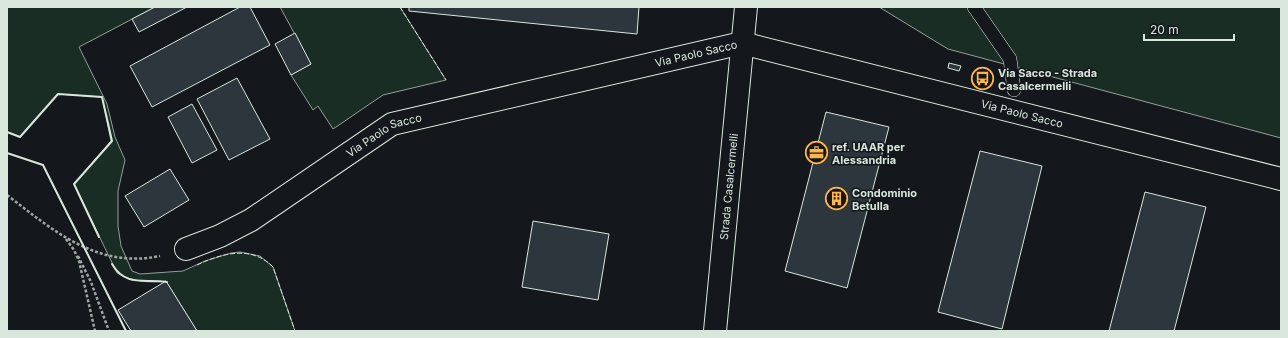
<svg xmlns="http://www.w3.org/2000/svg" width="1288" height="338" viewBox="0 0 1288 338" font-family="Inter,sans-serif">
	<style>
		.green { fill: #1a2d24; stroke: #939e99 }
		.building { fill: #2c363c; stroke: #d8e6dc }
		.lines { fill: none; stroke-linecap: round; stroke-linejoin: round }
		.service-casing { stroke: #d8e6dc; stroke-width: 14 }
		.minor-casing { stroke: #d8e6dc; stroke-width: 24 }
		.secondary-casing { stroke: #d8e6dc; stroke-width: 24 }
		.path { stroke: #9da8a2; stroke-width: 2.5; stroke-dasharray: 3 2; stroke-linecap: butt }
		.service { stroke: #14181c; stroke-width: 13 }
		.minor { stroke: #14181c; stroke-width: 22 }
		.secondary { stroke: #14181c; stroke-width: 22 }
		.fence { stroke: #d8e6dc; stroke-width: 1; stroke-dasharray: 5 2; stroke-linecap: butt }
		.wall { stroke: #d8e6dc; stroke-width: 2 }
		.labels { text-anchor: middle; stroke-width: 3; stroke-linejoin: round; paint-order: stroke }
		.street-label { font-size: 11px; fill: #d8e6dc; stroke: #14181c }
		.poi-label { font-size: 11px; font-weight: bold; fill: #d8e6dc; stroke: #14181c; text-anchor: start }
	</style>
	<rect width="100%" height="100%" fill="#14181c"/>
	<g class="green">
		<path d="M7,7h148l-76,40 28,57 8,33 10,23 -7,31v35l3,20 11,25 8,3 43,-3 22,-10 26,-8 9,-1 20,4 13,11 22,64h-98l-31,-50c-17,2 -33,1 -49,-8l-43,-89 37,-43 -9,-44 -44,-3 -38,43 -13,-5z"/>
		<path d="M280,7h120l46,73 -63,15 -50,34 -15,-23 -5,4 -22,-35 20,-11z"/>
		<path d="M879,7h402v131l-333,-89z"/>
	</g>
	<g class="building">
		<path d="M155,7h32l-48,25 -7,-13z"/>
		<path d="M240,7h10l20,38 -118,62 -22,-41z"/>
		<path d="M409,7h230l-2,27 -228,-23z"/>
		<path d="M295,33l16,31 -20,11 -16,-31z"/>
		<path d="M949,63l12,3 -2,5 -11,-3z"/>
		<path d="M237,78l33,61 -41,21 -32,-61z"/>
		<path d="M192,104l25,46 -25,13 -24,-46z"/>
		<path d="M826,112l63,15 -42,161 -62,-17z"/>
		<path d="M980,151l62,15 -40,163 -64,-17z"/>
		<path d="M170,169l19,31 -45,27 -19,-31z"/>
		<path d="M1145,192l61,15 -32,124h-65z"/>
		<path d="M533,221l76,13 -11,66 -76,-13z"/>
		<path d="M166,281l31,50h-66l-13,-21z"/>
	</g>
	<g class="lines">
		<defs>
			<path id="service" d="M974,7l36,52 4,31"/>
			<g id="minor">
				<path id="s1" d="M186,249l34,-13 31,-16 141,-96 350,-81 539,136"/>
			</g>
			<g id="secondary">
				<path id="s2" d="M715,331l31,-324"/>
			</g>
		</defs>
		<use href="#service" class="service-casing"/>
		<use href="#minor" class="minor-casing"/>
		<use href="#secondary" class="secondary-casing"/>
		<g class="path">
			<path d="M7,195c47,36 90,74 153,61"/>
			<path d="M66,239l8,11 5,11 16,70"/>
			<path d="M78,256l13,26 18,49"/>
		</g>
		<use href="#service" class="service"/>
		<use href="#minor" class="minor"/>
		<use href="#secondary" class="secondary"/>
		<g class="fence">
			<path d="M400,7l46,73"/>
			<path d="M197,265c25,-12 55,-20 76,2l22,64"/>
		</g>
		<g class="wall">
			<path d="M7,132l13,5 38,-43 44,3 10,44 -38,43 25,53"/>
			<path d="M7,153l36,12 83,166"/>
			<path d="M112,264c14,24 34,14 55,18"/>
		</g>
	</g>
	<defs>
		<symbol id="bus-ring" viewBox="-11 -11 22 22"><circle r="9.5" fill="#14181c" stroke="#ffb74d" stroke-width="1.5"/><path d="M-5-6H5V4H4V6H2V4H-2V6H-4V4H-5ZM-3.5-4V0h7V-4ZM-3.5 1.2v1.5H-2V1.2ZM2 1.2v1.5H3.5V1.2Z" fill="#ffb74d"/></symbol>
		<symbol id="office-ring" viewBox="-11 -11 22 22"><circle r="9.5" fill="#14181c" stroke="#ffb74d" stroke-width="1.5"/><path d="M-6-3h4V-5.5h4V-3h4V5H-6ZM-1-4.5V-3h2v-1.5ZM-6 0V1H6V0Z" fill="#ffb74d"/></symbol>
		<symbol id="building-ring" viewBox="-11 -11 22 22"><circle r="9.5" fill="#14181c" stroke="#ffb74d" stroke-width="1.5"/><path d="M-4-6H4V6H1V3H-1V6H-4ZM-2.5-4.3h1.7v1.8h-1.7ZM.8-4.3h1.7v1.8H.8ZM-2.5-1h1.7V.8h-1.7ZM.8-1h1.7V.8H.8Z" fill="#ffb74d"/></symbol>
	</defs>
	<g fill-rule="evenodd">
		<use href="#bus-ring" x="970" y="66" width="25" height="25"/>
		<use href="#office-ring" x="804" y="140" width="25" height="25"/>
		<use href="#building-ring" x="824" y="186" width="25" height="25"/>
	</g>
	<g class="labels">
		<g class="street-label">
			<text dy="4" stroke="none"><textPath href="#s1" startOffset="554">Via Paolo Sacco</textPath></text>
			<text dy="4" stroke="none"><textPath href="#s1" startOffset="890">Via Paolo Sacco</textPath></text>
			<text dy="4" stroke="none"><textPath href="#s1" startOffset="230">Via Paolo Sacco</textPath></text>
			<text dy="4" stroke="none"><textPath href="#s2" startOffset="145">Strada Casalcermelli</textPath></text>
		</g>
		<g class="poi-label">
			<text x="998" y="77">Via Sacco - Strada<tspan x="998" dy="13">Casalcermelli</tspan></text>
			<text x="832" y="151">ref. UAAR per<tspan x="832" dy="13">Alessandria</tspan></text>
			<text x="852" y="197">Condominio<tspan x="852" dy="13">Betulla</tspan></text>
		</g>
	</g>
	<rect width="1288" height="338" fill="none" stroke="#d8e6dc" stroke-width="16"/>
	<path d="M1144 34v6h90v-6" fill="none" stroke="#d8e6dc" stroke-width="2"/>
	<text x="1150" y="34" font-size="12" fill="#d8e6dc" stroke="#14181c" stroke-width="3" paint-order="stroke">20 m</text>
</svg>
